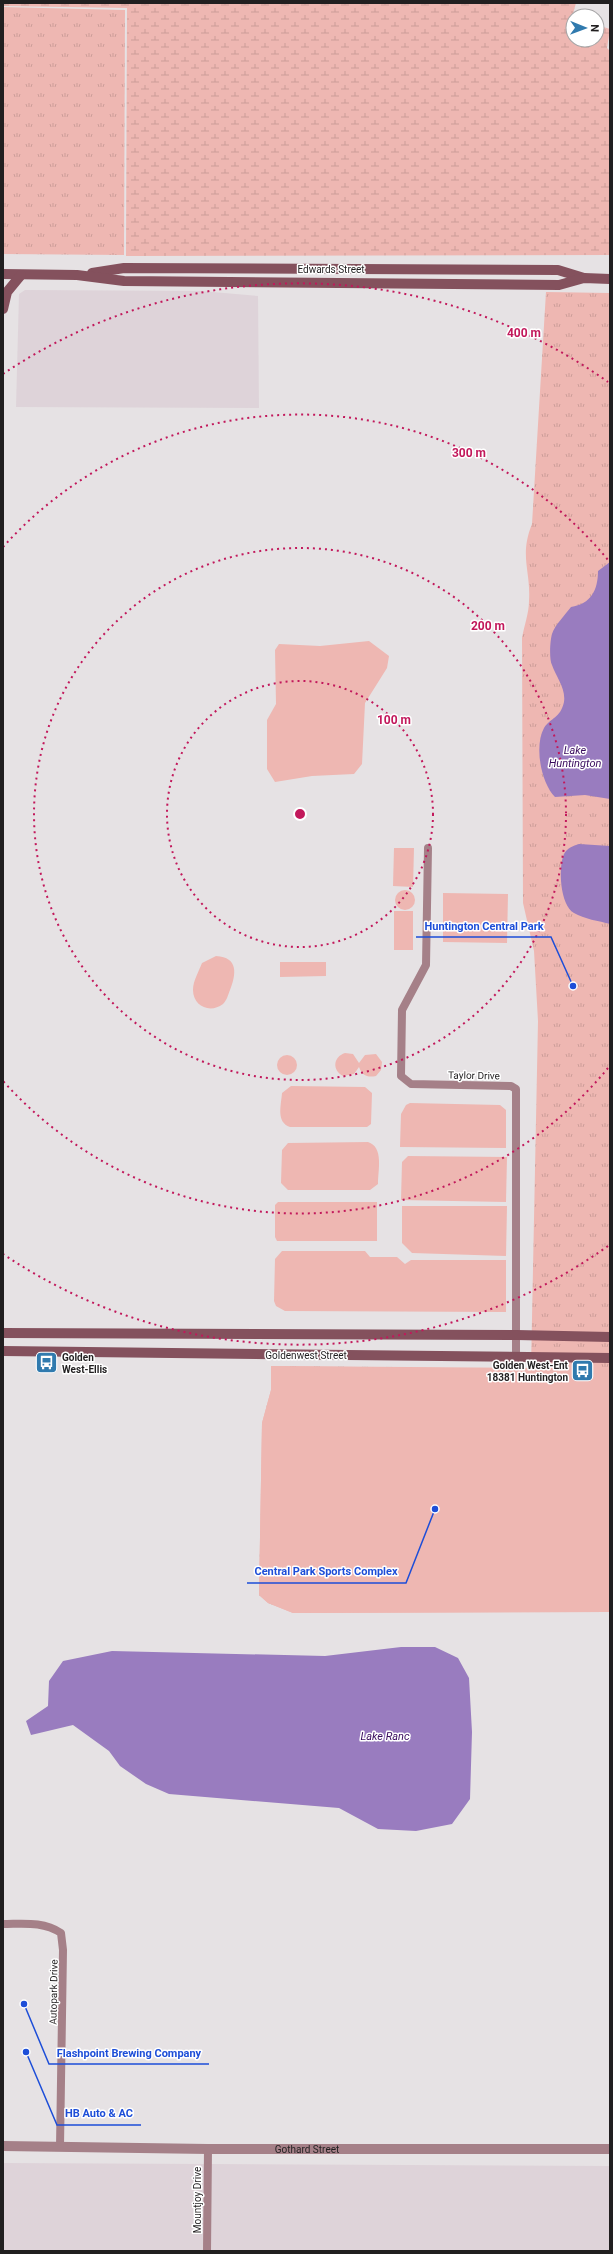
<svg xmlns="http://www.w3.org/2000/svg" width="613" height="2254" viewBox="0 0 613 2254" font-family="Roboto,sans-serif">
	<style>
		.built { fill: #ded3d9 }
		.grass { fill: url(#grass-tufts) }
		.wetland { fill: url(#wetland-marsh) }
		.garden { fill: #eeb7b2 }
		.water { fill: #997cbf }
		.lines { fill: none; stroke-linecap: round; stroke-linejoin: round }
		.minor { stroke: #a58088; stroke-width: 8 }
		.tertiary { stroke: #a58088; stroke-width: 10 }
		.secondary { stroke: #84515d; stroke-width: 10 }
		.ring { fill: none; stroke: #c2185b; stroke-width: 2; stroke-dasharray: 2 4 }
		.labels { text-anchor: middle; stroke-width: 3; stroke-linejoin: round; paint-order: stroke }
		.street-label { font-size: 10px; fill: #211f20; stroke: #fff }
		.poi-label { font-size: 10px; font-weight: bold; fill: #211f20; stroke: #fff; text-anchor: start }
		.water-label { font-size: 11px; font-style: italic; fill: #380a5d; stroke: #fff }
		.centre { fill: #c2185b; stroke: #fff; stroke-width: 2 }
		.ring-label { font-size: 12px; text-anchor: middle; font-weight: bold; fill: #c2185b; stroke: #fff; stroke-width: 3; stroke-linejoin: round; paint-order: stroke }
		.leader { fill: none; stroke: #1d4ed8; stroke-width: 1.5 }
		.callout-dot { fill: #1d4ed8; stroke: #fff; stroke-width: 1.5 }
		.callout-label { font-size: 11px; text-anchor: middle; font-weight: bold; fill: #1d4ed8; stroke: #fff; stroke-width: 3; stroke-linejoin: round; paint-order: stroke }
	</style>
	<defs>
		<pattern id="grass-tufts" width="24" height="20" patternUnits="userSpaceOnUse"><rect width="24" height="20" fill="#eeb7b2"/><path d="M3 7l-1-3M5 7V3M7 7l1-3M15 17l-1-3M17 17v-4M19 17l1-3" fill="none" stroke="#cc9d99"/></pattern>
		<pattern id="wetland-marsh" width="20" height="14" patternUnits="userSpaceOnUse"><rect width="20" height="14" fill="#eeb7b2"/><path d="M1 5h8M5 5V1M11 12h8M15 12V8" fill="none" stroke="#cc9d99"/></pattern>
	</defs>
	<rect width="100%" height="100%" fill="#e6e2e4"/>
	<g class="built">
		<path d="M25,290l176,1 57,5 1,112 -243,-1 3,-113z"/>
		<path d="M3,2163l607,3v85h-607z"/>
	</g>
	<g class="grass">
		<path d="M3,7l122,3 -1,245 -121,-1z"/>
		<path d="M546,292l64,1v1319l-317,1 -25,-10 -9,-8 3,-172 9,-33v-24l260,2 7,-347 -4,-70 -11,-48 -1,-265c2,-12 7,-25 7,-37 2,-30 -10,-45 3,-77z"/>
	</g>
	<path class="wetland" d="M3,3h573l-4,14 1,23h24v-15l13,4 -3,19 3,3v204l-484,1 1,-248 -124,-2z"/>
	<g class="garden">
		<path d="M369,641l20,15 -2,12 -22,35 -3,61 -8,10 -42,2 -37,6 -8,-13v-49l9,-16 -1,-54 4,-6 41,2z"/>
		<path d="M394,848h20l-1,39 -20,-1z"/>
		<circle cx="405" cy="900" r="10"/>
		<path d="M443,893l65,1 -1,49 -64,-1z"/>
		<rect x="394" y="911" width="19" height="39"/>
		<path d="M216,956c23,1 20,19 14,34 -2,5 -3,10 -7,14 -13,10 -30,2 -30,-14 0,-9 6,-19 9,-27z"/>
		<path d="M280,962h46v14l-46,1z"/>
		<path d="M345,1053l8,1 6,9 6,-8 11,-1 6,8 -1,8 -5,6c-9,2 -14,-1 -17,-9l-5,7 -11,2c-11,-6 -10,-19 2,-23z"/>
		<circle cx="287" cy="1065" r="10"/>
		<path d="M291,1086l74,1 7,6 -1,31 -4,3h-77c-14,-5 -9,-21 -8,-34z"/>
		<path d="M410,1103l90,2 6,5v38l-106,-1 1,-33 5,-9z"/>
		<path d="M368,1142c16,5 10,28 10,42l-8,6h-82l-7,-7 1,-33 6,-7z"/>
		<path d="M408,1156l99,1 -1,45 -105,-2 1,-38z"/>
		<path d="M278,1202h99v39h-100l-2,-4v-32z"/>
		<path d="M402,1206h105l-1,50 -94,-3 -10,-10z"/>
		<path d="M282,1251h83l5,6h27l8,7 6,-4h95v52l-221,-1 -9,-5 -2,-5 1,-42z"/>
		<path d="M271,1366l272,3c23,4 44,7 67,2v241l-317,1 -25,-10 -9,-8 3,-172 9,-33z"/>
	</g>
	<g class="water">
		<path d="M610,562v237l-25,-4 -30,2c-14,-14 -21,-51 -11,-69 7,-11 16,-9 20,-26 2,-14 -8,-25 -12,-37 -3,-6 -2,-24 0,-31 3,-9 13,-19 19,-27 20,-3 27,-17 27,-36z"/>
		<path d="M579,844l31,2v78c-11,-3 -26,-5 -36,-11 -14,-8 -16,-46 -10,-59 3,-6 9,-8 15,-10z"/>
		<path d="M401,1647h34l23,11 11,20 3,54 -2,67 -18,25 -36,7 -38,-2 -39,-21 -170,-14 -23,-10 -26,-18 -11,-15 -36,-26 -42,10 -5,-14 22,-15 1,-25 14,-20 49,-10 213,5z"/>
	</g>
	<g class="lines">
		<g class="minor">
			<path d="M428,848l-2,117 -24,45 -1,66 10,8 100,2 5,3v267"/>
			<path d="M3,1924c20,0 40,-3 58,9l2,17 -3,197"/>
			<path d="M207,2251l1,-102"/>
		</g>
		<path class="tertiary" id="s1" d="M3,2146l205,3h402"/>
		<g class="secondary">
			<path d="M92,273l32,-5 434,2 26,8"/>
			<path d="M3,274l74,1 47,6 435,4 25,-7 26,1"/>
			<path d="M3,309l4,-17 14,-17"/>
			<path d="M3,1333l514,2 93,2"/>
			<path d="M3,1351l607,7"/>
		</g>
	</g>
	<g class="ring">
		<circle cx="300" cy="814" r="133"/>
		<circle cx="300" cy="814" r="266"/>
		<path d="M608 1068A399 399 0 0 1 3 1081M3 547A399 399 0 0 1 608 560"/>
		<path d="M608 1246A531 531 0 0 1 3 1254M3 374A531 531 0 0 1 608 382"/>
	</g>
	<defs>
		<symbol id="bus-square" viewBox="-11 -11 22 22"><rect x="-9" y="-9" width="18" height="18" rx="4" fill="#307aae" stroke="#fff"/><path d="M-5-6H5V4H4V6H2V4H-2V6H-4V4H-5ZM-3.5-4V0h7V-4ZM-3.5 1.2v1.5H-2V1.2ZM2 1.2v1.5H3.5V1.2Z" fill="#fff"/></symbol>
	</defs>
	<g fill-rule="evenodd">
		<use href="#bus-square" x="34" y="1350" width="25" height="25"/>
		<use href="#bus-square" x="570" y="1358" width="25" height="25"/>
	</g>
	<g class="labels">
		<g class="street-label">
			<text x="331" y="273">Edwards Street</text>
			<text transform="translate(474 1075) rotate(1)" y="4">Taylor Drive</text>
			<text x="306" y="1359">Goldenwest Street</text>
			<text transform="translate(53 1992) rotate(-89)" y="4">Autopark Drive</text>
			<text dy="4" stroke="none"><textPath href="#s1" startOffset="304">Gothard Street</textPath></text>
			<text transform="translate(197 2200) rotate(-90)" y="4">Mountjoy Drive</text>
		</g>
		<g class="poi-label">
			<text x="62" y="1361">Golden<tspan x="62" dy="12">West-Ellis</tspan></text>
			<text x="568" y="1369" text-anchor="end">Golden West-Ent<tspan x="568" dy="12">18381 Huntington</tspan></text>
		</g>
		<g class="water-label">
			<text x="575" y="754">Lake<tspan x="575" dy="13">Huntington</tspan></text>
			<text x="385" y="1740">Lake Ranc</text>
		</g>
	</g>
	<circle cx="300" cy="814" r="6" class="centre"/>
	<g class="ring-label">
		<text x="524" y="337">400 m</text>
		<text x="469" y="457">300 m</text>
		<text x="488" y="630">200 m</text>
		<text x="394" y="724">100 m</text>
	</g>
	<path class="leader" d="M573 986L551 937H416M435 1509L406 1583H247M24 2004L49 2064H209M26 2052L57 2125H141"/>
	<g class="callout-dot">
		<circle cx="573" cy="986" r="4"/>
		<circle cx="435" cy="1509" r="4"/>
		<circle cx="24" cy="2004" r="4"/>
		<circle cx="26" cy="2052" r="4"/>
	</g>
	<g class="callout-label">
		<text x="484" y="930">Huntington Central Park</text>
		<text x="326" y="1575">Central Park Sports Complex</text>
		<text x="129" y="2057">Flashpoint Brewing Company</text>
		<text x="99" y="2117">HB Auto &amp; AC</text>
	</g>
	<rect width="613" height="2254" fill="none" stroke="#211f20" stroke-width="8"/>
	<g transform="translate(585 28) rotate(91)"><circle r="19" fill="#ffffff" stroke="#a6a5a6"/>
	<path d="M0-3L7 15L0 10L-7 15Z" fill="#307aae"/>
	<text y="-6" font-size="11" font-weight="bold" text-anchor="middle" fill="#211f20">N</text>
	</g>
</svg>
